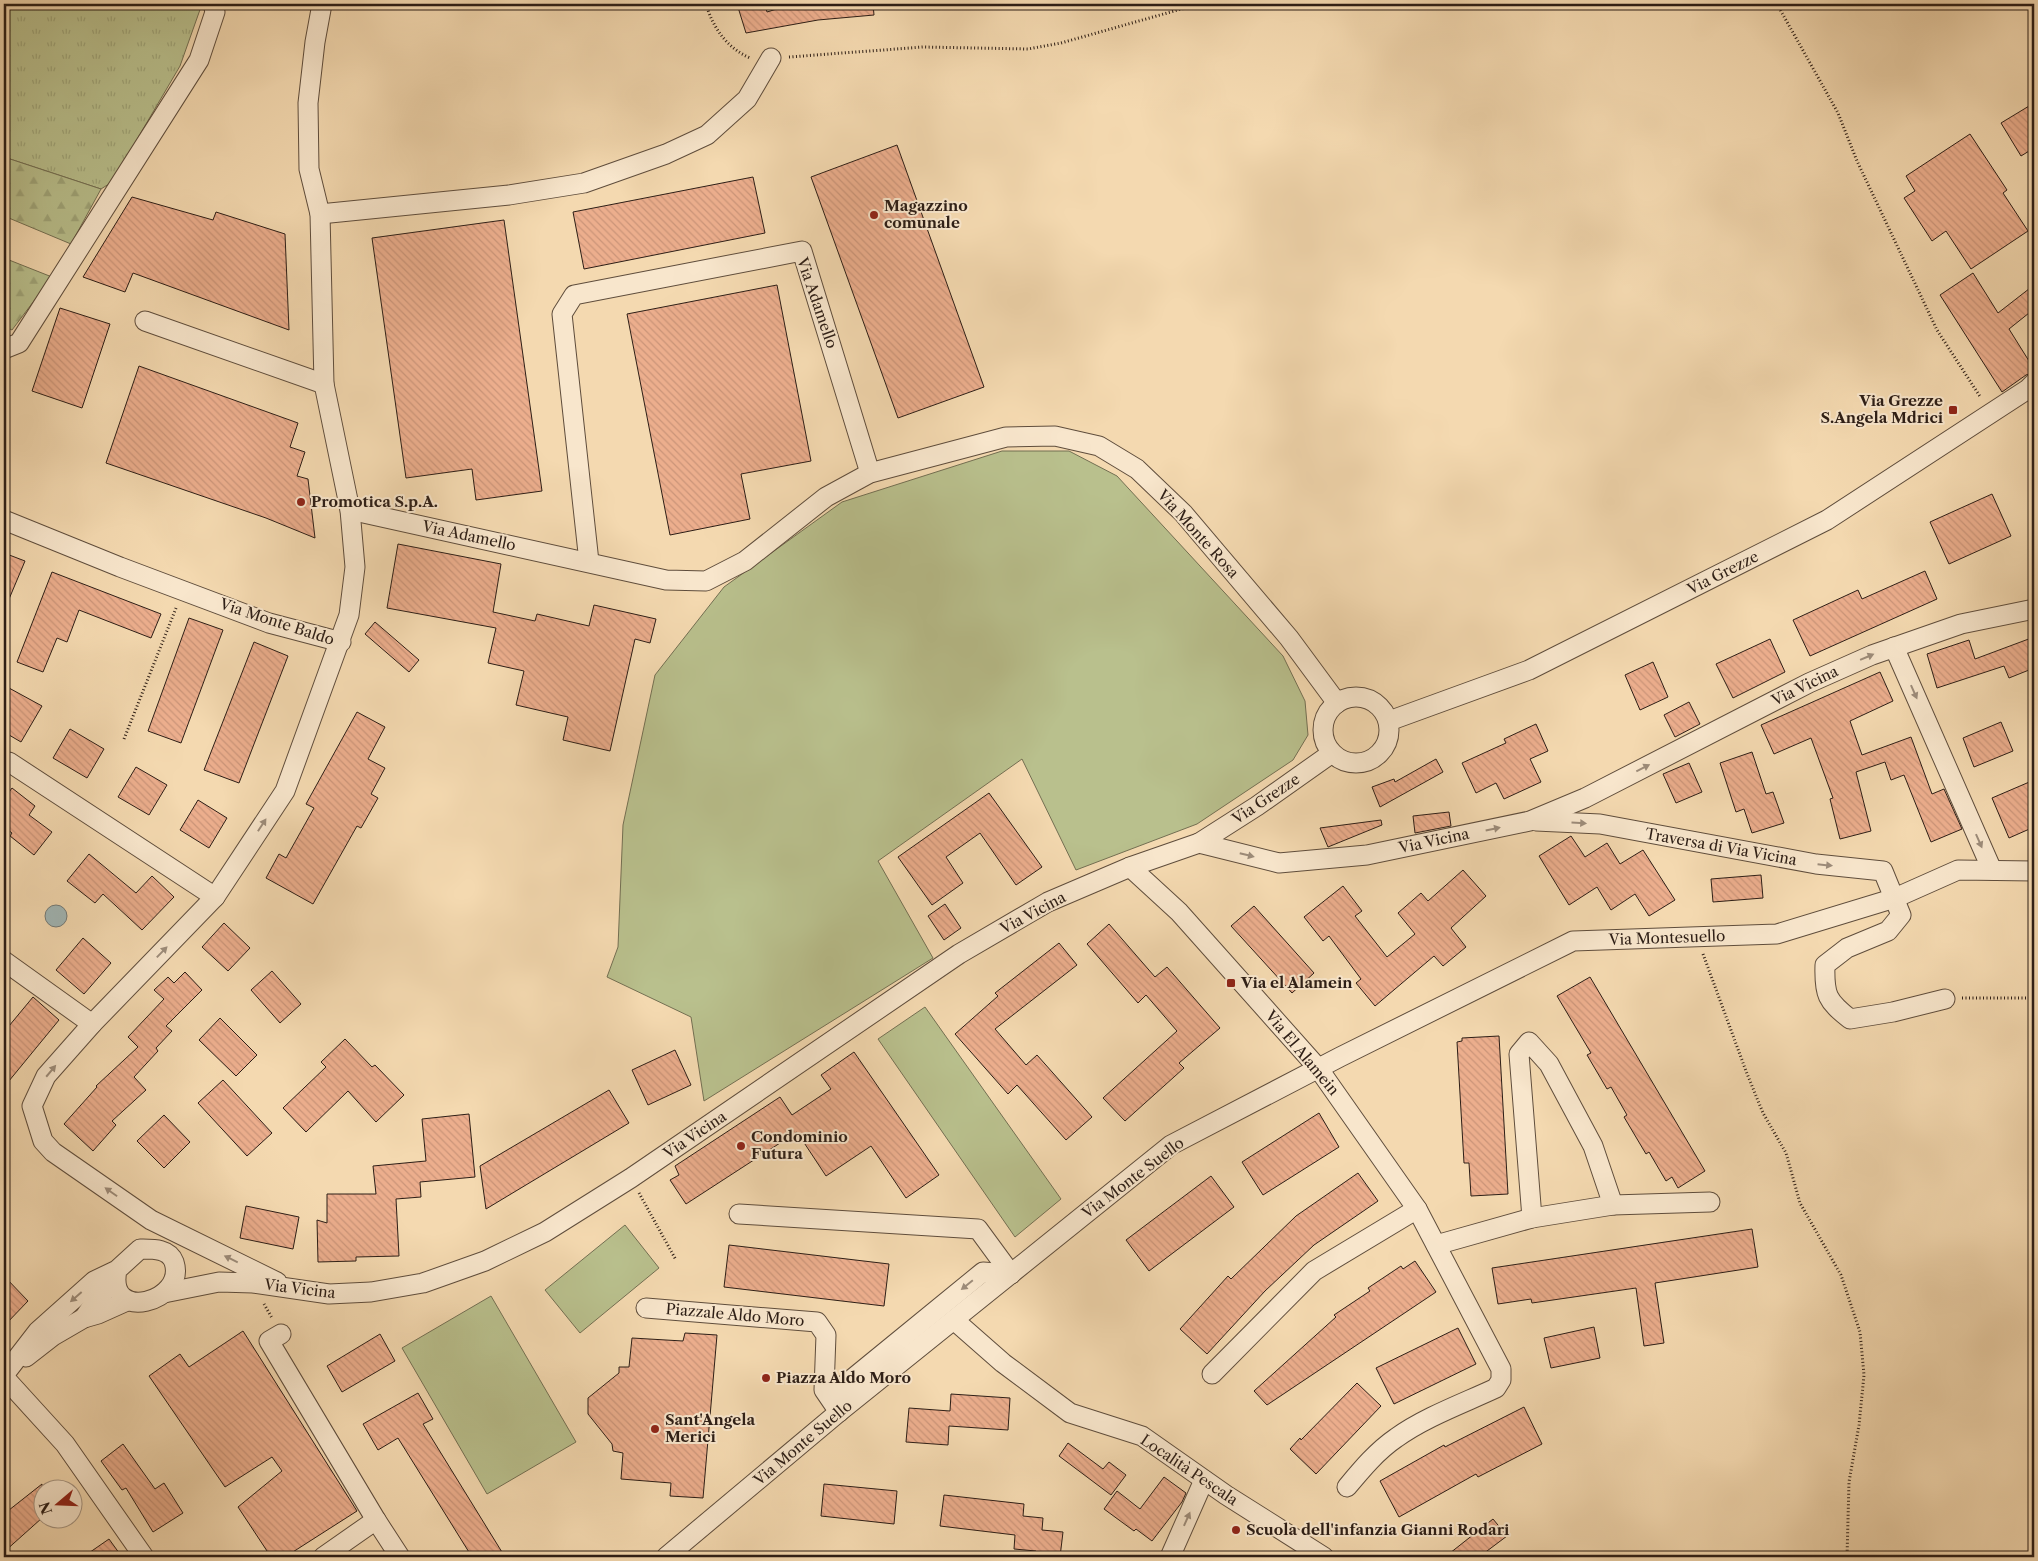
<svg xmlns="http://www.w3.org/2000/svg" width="2038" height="1561" viewBox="0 0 2038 1561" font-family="'Libre Caslon Text',serif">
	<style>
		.grass { fill: url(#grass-tufts); stroke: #736f52 }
		.forest { fill: url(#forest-firs); stroke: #736f52 }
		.park { fill: #b9c08d; stroke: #736f52 }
		.water { fill: #a1b7b7; stroke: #737a77 }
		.building { fill: url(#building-back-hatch); stroke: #2d1e16 }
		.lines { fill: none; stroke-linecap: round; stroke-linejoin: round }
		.minor-casing { stroke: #5f4d3c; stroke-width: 21 }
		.path { stroke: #2d1e16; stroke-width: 3; stroke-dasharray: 1 2.5; stroke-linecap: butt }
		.minor { stroke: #f8e6cc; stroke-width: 19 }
		.oneway { fill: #9d8c7a }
		.poi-dot { fill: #8f2418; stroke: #f8e6cc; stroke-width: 2 }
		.labels { text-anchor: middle; stroke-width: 4; stroke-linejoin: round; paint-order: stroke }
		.poi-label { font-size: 15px; font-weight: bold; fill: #2d1e16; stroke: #f8e6cc; text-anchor: start }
		.street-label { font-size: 15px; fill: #2d1e16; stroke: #f8e6cc }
	</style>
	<defs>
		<pattern id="grass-tufts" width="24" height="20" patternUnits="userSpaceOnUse" patternTransform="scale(1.25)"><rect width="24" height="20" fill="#b9c08d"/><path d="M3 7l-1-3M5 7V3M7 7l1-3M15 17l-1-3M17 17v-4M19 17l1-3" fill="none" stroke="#9fa579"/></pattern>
		<pattern id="forest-firs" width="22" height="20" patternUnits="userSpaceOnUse" patternTransform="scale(1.25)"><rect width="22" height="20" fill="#b9c08d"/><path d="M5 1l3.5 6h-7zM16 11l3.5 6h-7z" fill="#9fa579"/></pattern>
		<pattern id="building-back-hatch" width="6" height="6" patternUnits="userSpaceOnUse" patternTransform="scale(1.25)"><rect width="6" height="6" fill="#ecae8d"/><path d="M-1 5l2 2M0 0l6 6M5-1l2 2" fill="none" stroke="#cb9579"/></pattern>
	</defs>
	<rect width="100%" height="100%" fill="#f4d9b0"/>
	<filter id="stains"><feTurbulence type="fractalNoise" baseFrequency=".004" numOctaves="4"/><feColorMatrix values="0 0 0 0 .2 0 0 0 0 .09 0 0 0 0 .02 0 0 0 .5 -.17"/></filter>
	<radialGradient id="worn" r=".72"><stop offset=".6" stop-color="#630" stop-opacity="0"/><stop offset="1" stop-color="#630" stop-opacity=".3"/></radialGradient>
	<path class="grass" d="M4,4h198l-22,62 -68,116 -11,7 -97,-32z"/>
	<g class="forest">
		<path d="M4,157l97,32 -30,55 -67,-28z"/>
		<path d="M4,258l48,19 -40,53 -8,-4z"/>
	</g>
	<g class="park">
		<path d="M1002,451h67l48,25 166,180 22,45 3,34 -15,25 -96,64 -121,46 -54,-111 -144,102 55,97 -229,143 -13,-84 -84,-40 11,-30 5,-122 32,-150 69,-88 118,-85z"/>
		<path d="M925,1007l136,192 -46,38 -137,-198z"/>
		<path d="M625,1225l34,43 -79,65 -35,-43z"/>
		<path d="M491,1296l85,146 -89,52 -85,-146z"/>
	</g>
	<circle class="water" cx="56" cy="916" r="11"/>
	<g class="building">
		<path d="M737,4h28l2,8 26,-8h80l1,11 -56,5 -72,13z"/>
		<path d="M2034,103v45l-13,8 -20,-33z"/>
		<path d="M1970,134l37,56 -4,3 25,38 -57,38 -25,-38 -14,10 -28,-43 11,-7 -9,-15z"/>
		<path d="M897,145l87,242 -86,31 -87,-241z"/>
		<path d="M753,177l12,56 -181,36 -11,-57z"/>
		<path d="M132,197l81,23 3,-8 69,22 4,96 -156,-57 -8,19 -42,-15z"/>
		<path d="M504,220l38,271 -66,9 -4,-31 -66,9 -34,-240z"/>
		<path d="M1973,273l25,40 36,-28v24l-25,20 25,40v3l-8,3 -24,17 -62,-97z"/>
		<path d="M777,285l34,176 -70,13 9,45 -80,16 -43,-221z"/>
		<path d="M60,308l50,16 -28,84 -50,-17z"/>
		<path d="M139,366l159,57 -8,24 15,5 -8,24 11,3 7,59 -49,-20 -160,-55z"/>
		<path d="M1992,494l19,42 -62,28 -19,-42z"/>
		<path d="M398,544l103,20 -8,48 42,9 2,-7 52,12 5,-21 62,14 -6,24 -15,-4 -25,112 -47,-11 5,-23 -52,-12 8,-34 -36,-8 8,-35 -109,-20z"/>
		<path d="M4,553l21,8 -21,50z"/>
		<path d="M1925,571l12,28 -127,57 -17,-36 65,-30 4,9z"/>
		<path d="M52,572l109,42 -10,24 -72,-28 -12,32 -10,-4 -14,34 -26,-10z"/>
		<path d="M189,618l34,12 -42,113 -33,-12z"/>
		<path d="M375,622l44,38 -10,12 -44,-38z"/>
		<path d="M2034,637v31l-25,10 -5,-12 -67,22 -10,-34 42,-14 6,19z"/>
		<path d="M1770,639l15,33 -52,26 -17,-34z"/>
		<path d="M254,642l34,14 -49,127 -35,-13z"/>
		<path d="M1653,662l15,35 -28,13 -15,-35z"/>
		<path d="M1880,672l13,29 -43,20 12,34 49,-18 21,57 12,-5 18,40 -31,13 -27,-67 -13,5 -6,-18 -29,10 15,59 -31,8 -10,-40 3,-1 -22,-60 -37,16 -13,-29z"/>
		<path d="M9,688l33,18 -21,36 -17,-10v-34z"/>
		<path d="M1689,702l11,22 -25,13 -11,-22z"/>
		<path d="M357,712l28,15 -17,32 17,9 -14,26 7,4 -17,30 -4,-2 -44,78 -47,-26 13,-24 7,4 28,-50 -8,-4z"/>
		<path d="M2001,722l12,29 -39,16 -11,-29z"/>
		<path d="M1536,724l12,27 -18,8 11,23 -37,17 -8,-16 -20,10 -14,-30 44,-20 -2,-4z"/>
		<path d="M70,729l34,20 -17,29 -34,-20z"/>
		<path d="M1752,752l14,42 7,-2 11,31 -32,10 -8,-24 -8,3 -16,-49z"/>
		<path d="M1436,759l7,13 -63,35 -8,-20 22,-8 1,3z"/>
		<path d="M1689,763l13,29 -26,11 -13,-29z"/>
		<path d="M136,767l31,18 -18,30 -31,-18z"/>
		<path d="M2034,780v47l-25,11 -17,-40z"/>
		<path d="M12,788l23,18 -6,9 23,17 -18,23 -24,-19 2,-3 -8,-6v-28z"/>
		<path d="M989,793l53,74 -26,18 -36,-52 -34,24 17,26 -31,22 -34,-48z"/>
		<path d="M198,800l29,18 -18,30 -29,-18z"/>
		<path d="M1449,812l2,14 -36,7 -2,-17z"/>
		<path d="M1381,820l1,5 -54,22 -8,-19z"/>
		<path d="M1571,836l14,21 22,-14 13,21 23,-14 32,50 -26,16 -14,-22 -24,16 -14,-23 -28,18 -30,-49z"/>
		<path d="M89,854l47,39 16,-17 22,21 -32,33 -39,-36 -8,9 -28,-22z"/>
		<path d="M1463,870l23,26 -35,32 15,19 -23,19 -9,-10 -59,50 -19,-23 5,-4 -32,-43 -6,5 -19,-24 39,-31 19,25 -7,5 32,41 28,-23 -17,-21 23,-20 7,8z"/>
		<path d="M1761,875l2,23 -50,4 -2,-23z"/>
		<path d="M945,904l16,24 -17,12 -16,-24z"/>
		<path d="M1254,906l60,67 -22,20 -61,-67z"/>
		<path d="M224,923l26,25 -22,23 -26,-24z"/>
		<path d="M1109,924l46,53 12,-10 53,61 -41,35 5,5 -59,53 -22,-23 74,-67 -31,-36 -8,8 -51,-59z"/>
		<path d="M83,938l28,25 -27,31 -28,-24z"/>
		<path d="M1059,943l18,22 -82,64 31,36 11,-10 55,62 -26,23 -49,-55 -9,9 -53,-60 43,-38 -3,-3z"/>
		<path d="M272,971l29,33 -21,19 -29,-33z"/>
		<path d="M185,972l17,18 -36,36 6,5 -16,17 2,3 -24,26 12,13 -34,31 4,4 -23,26 -29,-27 33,-37 -1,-1 42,-39 -10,-10 36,-38 -10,-9 14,-13 6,6z"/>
		<path d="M1590,977l115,194 -27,17 -6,-11 -6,4 -17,-29 -3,2 -22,-37 3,-2 -16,-28 -4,2 -20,-34 4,-2 -34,-57z"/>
		<path d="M33,997l26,23 -55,67v-55z"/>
		<path d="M220,1018l37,37 -21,21 -37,-36z"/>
		<path d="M1499,1036l9,158 -37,2 -2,-33h-5l-7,-121 5,-1v-3z"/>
		<path d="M345,1039l27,28 3,-2 29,30 -28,27 -28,-31 -42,41 -23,-24 43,-41 -5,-5z"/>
		<path d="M675,1050l16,35 -43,20 -16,-35z"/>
		<path d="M854,1052l85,123 -33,23 -35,-52 -45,30 -29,-44 -111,72 -16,-24 9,-5 -4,-9 105,-69 12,18 39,-26 -10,-14z"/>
		<path d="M223,1080l49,53 -25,23 -49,-53z"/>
		<path d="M609,1090l20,33 -143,86 -6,-43z"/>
		<path d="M1319,1113l20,34 -76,48 -21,-33z"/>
		<path d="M469,1114l6,63 -55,5 1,15 -25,2 3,57 -43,1v4l-38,1 -1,-42 10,3v-29h49l-3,-28 53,-5 -4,-42z"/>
		<path d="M164,1115l26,27 -26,26 -27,-27z"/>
		<path d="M1358,1173l20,28 -64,44 -49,46 -58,63 -27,-25 48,-53 3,3 65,-63z"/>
		<path d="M1211,1176l23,31 -85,64 -23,-31z"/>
		<path d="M246,1206l53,11 -6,32 -53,-11z"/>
		<path d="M1752,1229l6,38 -103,16 9,60 -20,3 -8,-58 -104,15 -1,-4 -33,5 -6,-36z"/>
		<path d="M729,1245l160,19 -5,42 -160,-19z"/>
		<path d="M1415,1261l21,31 -169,113 -13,-14 82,-74 -2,-2 36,-24 -2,-3 33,-22 2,3z"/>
		<path d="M4,1276l24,25 -24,25z"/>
		<path d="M1594,1327l6,31 -49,10 -7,-30z"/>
		<path d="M1458,1328l18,36 -82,40 -18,-36z"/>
		<path d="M243,1331l114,180 -72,46h-14l-33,-50 44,-36 -10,-14 -47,30 -76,-111 31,-22 9,13z"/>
		<path d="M685,1333l32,2 -14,163 -33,-2 1,-13 -50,-4 2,-26 -10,-2 -1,-7 -24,-30v-16l31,-25v-6h10l3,-29 51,3z"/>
		<path d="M380,1334l15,27 -53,31 -15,-26z"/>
		<path d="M1357,1383l24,23 -65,68 -26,-25 10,-11 1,2z"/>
		<path d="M418,1393l15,26 -10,5 82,133h-33l-74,-119 -20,12 -15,-26z"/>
		<path d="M951,1394l59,4 -2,32 -59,-4 -1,19 -42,-3 3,-34 41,3z"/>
		<path d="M1524,1407l18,37 -64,33 -2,-3 -77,43 -19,-36 64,-36 1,2z"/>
		<path d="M1068,1443l35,26 6,-7 17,13 -15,20 -52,-39z"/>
		<path d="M123,1444l32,45 9,-6 19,30 -30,19 -27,-44 -4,2 -21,-29z"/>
		<path d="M1164,1477l22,16 -4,9 -30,39 -16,-12 -2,2 -30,-22 13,-18 23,18z"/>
		<path d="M42,1484v34l-38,34v-38z"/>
		<path d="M824,1484l73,7 -3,33 -73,-8z"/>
		<path d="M944,1495l80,9 -1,12 20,2 -1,12 21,2 -3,25h-25l1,-6 -22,-2 1,-14 -75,-9z"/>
		<path d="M1493,1519l14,17 -28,21h-34z"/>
		<path d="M109,1539l13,18h-39z"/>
	</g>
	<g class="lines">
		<defs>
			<g id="minor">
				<path d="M320,214l189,-19 75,-12 82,-29 41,-19 40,-36 24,-41"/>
				<path d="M145,321l179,63"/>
				<path d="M4,349l15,-6 180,-283 16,-48 -2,-8"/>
				<path d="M350,510l316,70 40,1 39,-20 81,-64 44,-24 136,-36 49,-1 44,10 38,23 46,44 106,125 48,65"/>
				<path d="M4,520l116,47 149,56 72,19"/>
				<path d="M589,562l-27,-248 12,-19 228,-44 68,222"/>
				<path d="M1894,647l98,223"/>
				<circle cx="1356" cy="730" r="33"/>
				<path d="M1389,721l140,-51 298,-150 201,-131 6,-6"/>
				<path d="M9,762l206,135"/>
				<path d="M1536,821l64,3 216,40 67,7 18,44 -13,16 -41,17 -22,17c-1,30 2,36 25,54l43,-7 52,-13"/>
				<path d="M1199,843l58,-37 75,-53"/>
				<path d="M1130,867l49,45 139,156 99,141 84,160v11l-5,8c-32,15 -71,29 -100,50 -19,13 -34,31 -49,49"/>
				<path d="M4,961l88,63"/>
				<path d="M739,1214l239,15 33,45"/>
				<path d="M1532,1218l-13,-164 10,-12 20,22 44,82 20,59"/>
				<path d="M1436,1245l96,-27 81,-13 97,-3"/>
				<path d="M277,1282l-126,-62 -98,-68 -10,-11 -11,-35 14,-30 46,-52 123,-127 70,-106 64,-176 6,-48 -5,-57 -26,-126 -4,-170 -11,-45 -1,-66 7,-61 7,-38"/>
				<path d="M164,1293l55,-11 34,1 76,11 42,-2 52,-9 62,-22 60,-29 86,-54 328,-224 89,-52 82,-35 69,-24 80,20 88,-8 163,-34 55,-23 224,-115 63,-28 89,-31 73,-15"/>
				<path d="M646,1308l171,14 9,13 -2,55 15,22"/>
				<path d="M84,1318l9,-13 22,-27"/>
				<path d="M954,1320l49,43 67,50 72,23 84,59 98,62"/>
				<path d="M281,1334l-12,7 107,179"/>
				<path d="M26,1357l27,-21 31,-18 14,-4 29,-13"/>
				<path d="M1212,1374l102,-103 103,-62"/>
				<path d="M4,1375l34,-44 56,-50 23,-11 23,-21c12,0 29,-1 34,13 13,40 -68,62 -57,8"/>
				<path d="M4,1377l61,67 79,113"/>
				<path d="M839,1412l2,-24 142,-116 28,2"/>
				<path d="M323,1557l53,-37 24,37"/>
				<path d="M666,1557l173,-145 332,-267 169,-88 233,-116 204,-7 118,-36 63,-28 76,1"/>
				<path d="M1170,1557l34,-77"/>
			</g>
		</defs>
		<use href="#minor" class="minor-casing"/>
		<g class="path">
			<path d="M706,4c7,24 21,44 44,54"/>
			<path d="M1777,4l61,109 19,48 80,169 44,68"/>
			<path d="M789,57l134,-10 105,2 33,-6 138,-39"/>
			<path d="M124,739l52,-131"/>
			<path d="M1703,954l43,117 17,42 23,40 14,50 41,72 19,57 4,43 -5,50 -10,57 -2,75"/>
			<path d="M1962,998h72"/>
			<path d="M639,1193l37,67"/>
			<path d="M264,1304l8,14"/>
		</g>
		<use href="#minor" class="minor"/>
	</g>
	<defs><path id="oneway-solid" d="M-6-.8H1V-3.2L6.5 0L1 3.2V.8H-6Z" transform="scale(1.25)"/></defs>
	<g class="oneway">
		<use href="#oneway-solid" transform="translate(1867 657) rotate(-23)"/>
		<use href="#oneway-solid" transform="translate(1914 692) rotate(66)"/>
		<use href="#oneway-solid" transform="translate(1643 768) rotate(-27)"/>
		<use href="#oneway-solid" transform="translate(1579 823) rotate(3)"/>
		<use href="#oneway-solid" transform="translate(262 825) rotate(-57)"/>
		<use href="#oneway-solid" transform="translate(1493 829) rotate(-12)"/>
		<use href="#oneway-solid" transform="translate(1979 841) rotate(66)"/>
		<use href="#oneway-solid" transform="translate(1247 855) rotate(14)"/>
		<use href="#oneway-solid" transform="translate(1825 865) rotate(6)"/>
		<use href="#oneway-solid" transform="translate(162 952) rotate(-46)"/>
		<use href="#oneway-solid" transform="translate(51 1071) rotate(-50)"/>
		<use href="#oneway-solid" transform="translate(111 1192) rotate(-145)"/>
		<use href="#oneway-solid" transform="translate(231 1259) rotate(-154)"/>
		<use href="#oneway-solid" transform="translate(967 1285) rotate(141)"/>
		<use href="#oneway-solid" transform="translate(76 1297) rotate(139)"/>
		<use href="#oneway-solid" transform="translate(1187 1519) rotate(-66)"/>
	</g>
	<g class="poi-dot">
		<circle cx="874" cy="215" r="5"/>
		<rect x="1948" y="405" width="10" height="10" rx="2.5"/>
		<circle cx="301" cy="502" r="5"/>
		<rect x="1226" y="978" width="10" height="10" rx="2.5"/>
		<circle cx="741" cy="1146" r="5"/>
		<circle cx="766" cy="1378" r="5"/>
		<circle cx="655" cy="1429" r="5"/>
		<circle cx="1236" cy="1530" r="5"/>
	</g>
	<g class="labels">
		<g class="poi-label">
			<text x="884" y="211">Magazzino<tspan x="884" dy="17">comunale</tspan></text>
			<text x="1943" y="406" text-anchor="end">Via Grezze<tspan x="1943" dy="17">S.Angela Mdrici</tspan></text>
			<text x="311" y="507">Promotica S.p.A.</text>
			<text x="1241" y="988">Via el Alamein</text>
			<text x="751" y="1142">Condominio<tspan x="751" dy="17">Futura</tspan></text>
			<text x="776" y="1383">Piazza Aldo Moro</text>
			<text x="665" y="1425">Sant'Angela<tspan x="665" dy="17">Merici</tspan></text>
			<text x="1246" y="1535">Scuola dell'infanzia Gianni Rodari</text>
		</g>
		<g class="street-label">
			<text transform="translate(817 303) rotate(71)" y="5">Via Adamello</text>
			<text transform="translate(1198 534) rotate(48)" y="5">Via Monte Rosa</text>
			<text transform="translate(469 536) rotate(12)" y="5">Via Adamello</text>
			<text transform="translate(1723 573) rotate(-27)" y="5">Via Grezze</text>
			<text transform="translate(277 622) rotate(18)" y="5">Via Monte Baldo</text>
			<text transform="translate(1805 686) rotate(-26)" y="5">Via Vicina</text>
			<text transform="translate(1266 799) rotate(-34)" y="5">Via Grezze</text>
			<text transform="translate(1434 841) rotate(-12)" y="5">Via Vicina</text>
			<text transform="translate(1721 847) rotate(10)" y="5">Traversa di Via Vicina</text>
			<text transform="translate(1033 913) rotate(-28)" y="5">Via Vicina</text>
			<text transform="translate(1667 938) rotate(-2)" y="5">Via Montesuello</text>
			<text transform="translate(1302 1053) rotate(50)" y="5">Via El Alamein</text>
			<text transform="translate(695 1135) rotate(-34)" y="5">Via Vicina</text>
			<text transform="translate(1133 1178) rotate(-37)" y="5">Via Monte Suello</text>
			<text transform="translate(300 1289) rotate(7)" y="5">Via Vicina</text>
			<text transform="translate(735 1315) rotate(5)" y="5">Piazzale Aldo Moro</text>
			<text transform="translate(803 1443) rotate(-40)" y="5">Via Monte Suello</text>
			<text transform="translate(1189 1470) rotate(34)" y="5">Località Pescala</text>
		</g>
	</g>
	<rect width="2038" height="1561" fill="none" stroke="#f4d9b0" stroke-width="20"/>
	<rect x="5" y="5" width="2028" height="1551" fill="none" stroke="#2d1e16" stroke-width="2.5"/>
	<rect x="10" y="10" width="2018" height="1541" fill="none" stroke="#2d1e16"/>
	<g transform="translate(58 1504) rotate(251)"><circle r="24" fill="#f8e6cc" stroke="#a79683"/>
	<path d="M0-4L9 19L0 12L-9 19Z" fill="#8f2418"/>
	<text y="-8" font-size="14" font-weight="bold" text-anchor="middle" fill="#2d1e16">N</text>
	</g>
	<rect width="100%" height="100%" filter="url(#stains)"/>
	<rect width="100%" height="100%" fill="url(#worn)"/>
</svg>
